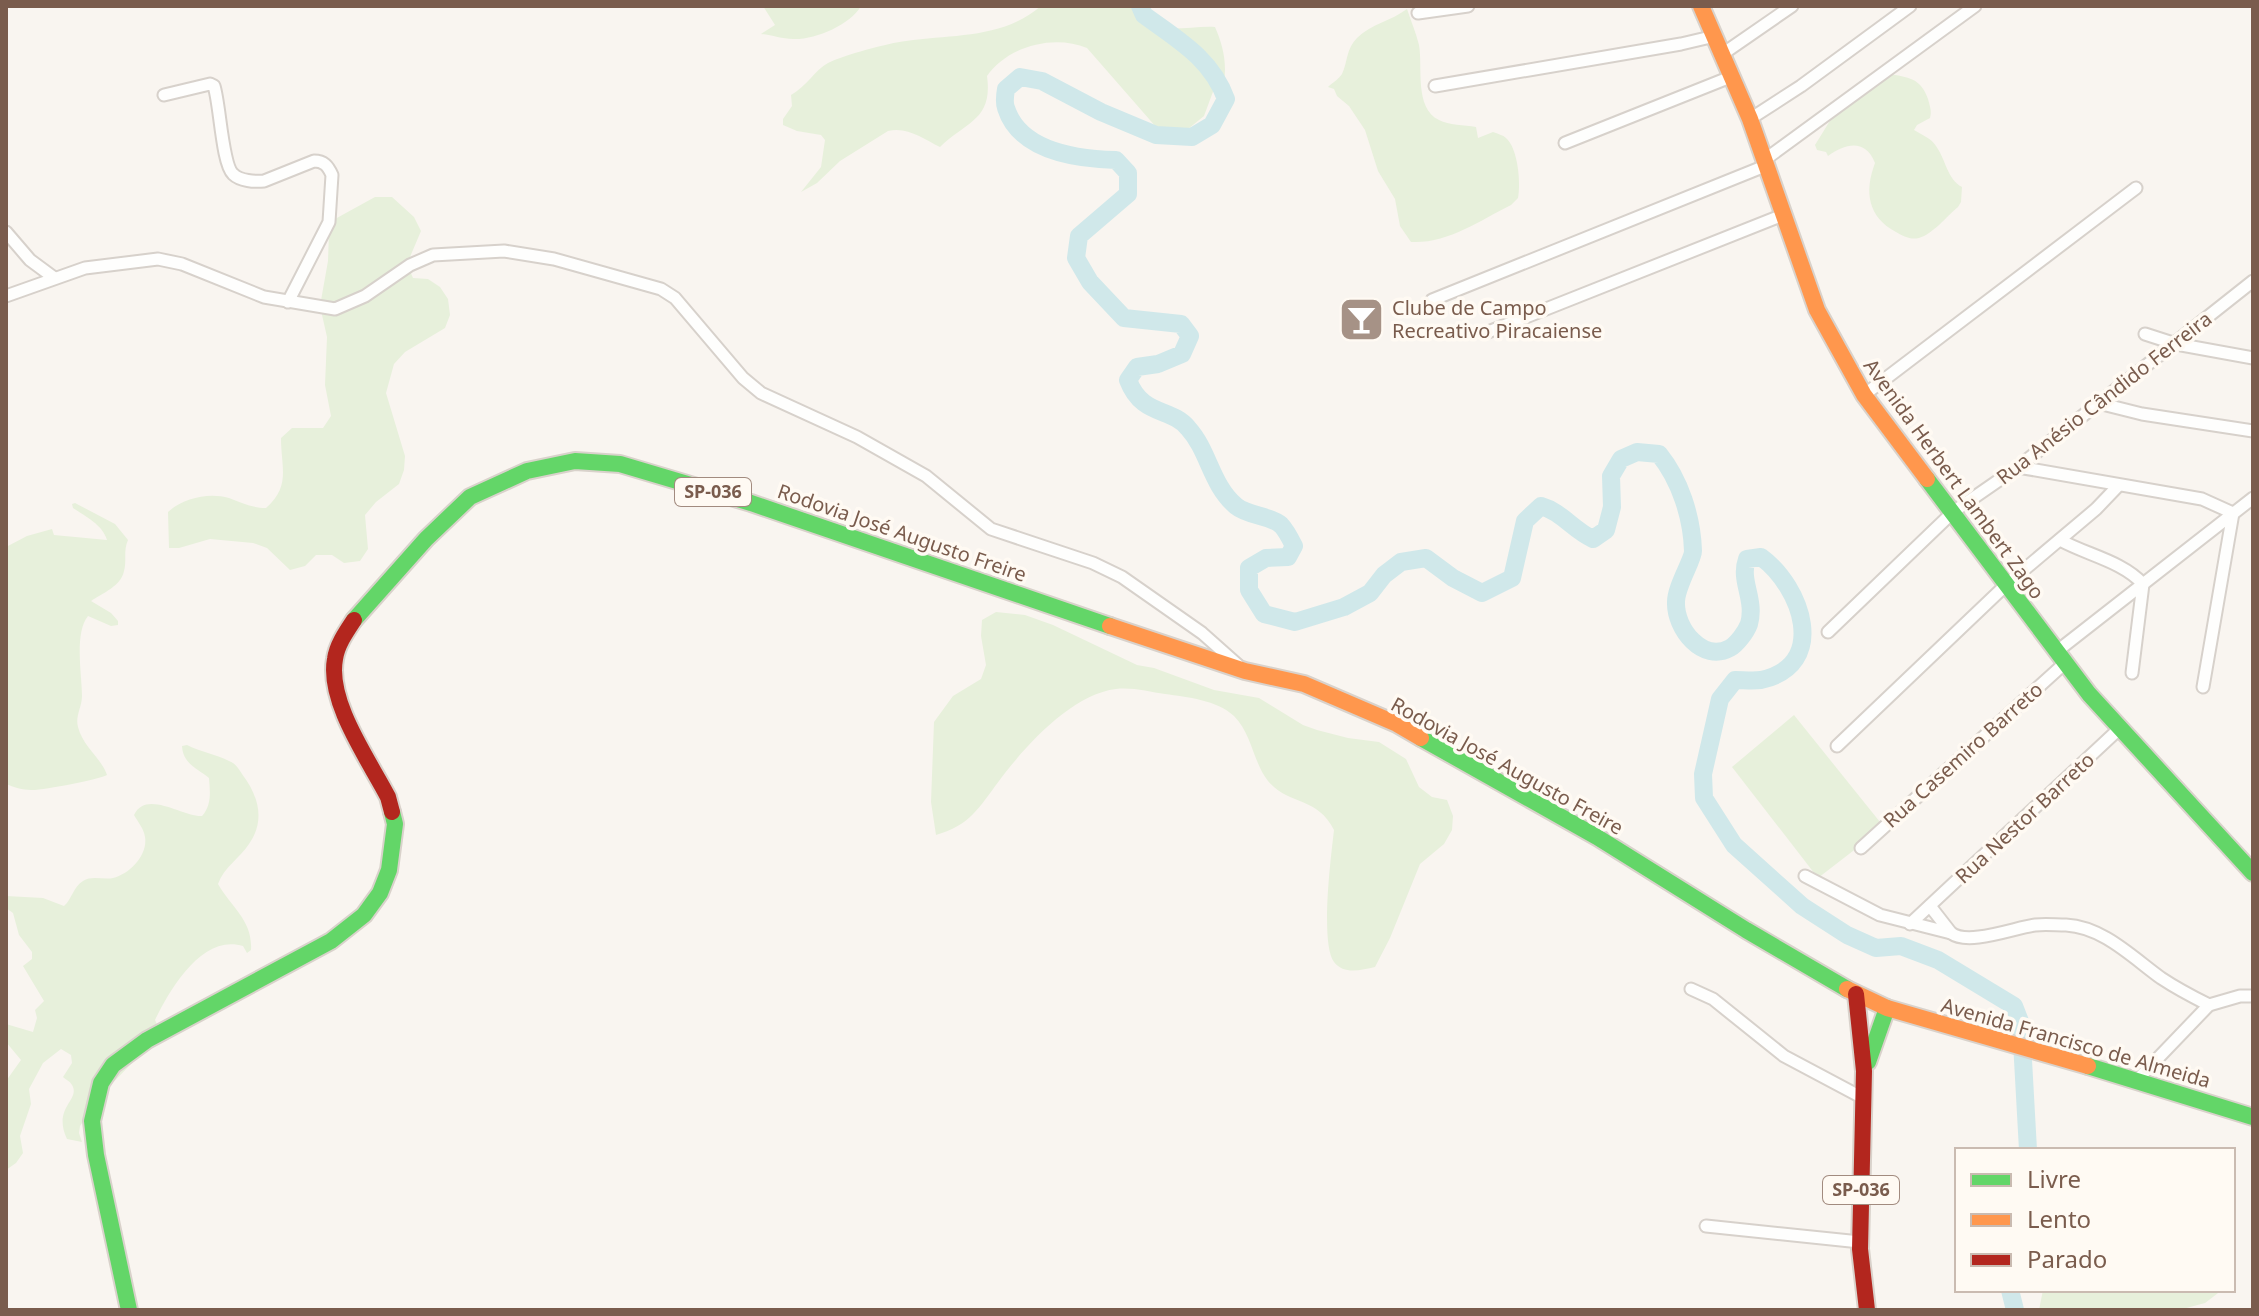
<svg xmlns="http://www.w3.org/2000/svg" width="2259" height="1316" viewBox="0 0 2259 1316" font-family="'Noto Sans',sans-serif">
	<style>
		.green { fill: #e7f0db }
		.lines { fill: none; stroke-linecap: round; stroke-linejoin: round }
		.river { stroke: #d0e8ea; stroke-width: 18 }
		.street-casing { stroke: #d7d1cb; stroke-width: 15 }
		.fast-casing { stroke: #d9d2cb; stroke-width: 20 }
		.slow-casing { stroke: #d9d2cb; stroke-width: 20 }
		.jam-casing { stroke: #d9d2cb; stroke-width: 20 }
		.street { stroke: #fefefd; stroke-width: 11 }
		.fast { stroke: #63d668; stroke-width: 16 }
		.slow { stroke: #ff974d; stroke-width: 16 }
		.jam { stroke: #b3261e; stroke-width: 16 }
		.labels { text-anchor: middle; stroke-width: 7; stroke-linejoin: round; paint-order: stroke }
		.shield { fill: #fffaf3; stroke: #a28b7f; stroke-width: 2 }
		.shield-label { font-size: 18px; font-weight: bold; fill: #7a5c4d }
		.poi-label { font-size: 20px; fill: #7a5c4d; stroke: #fffaf3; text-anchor: start }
		.street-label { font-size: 20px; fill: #7a5c4d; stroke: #fffaf3 }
	</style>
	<rect width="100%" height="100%" fill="#f9f5f0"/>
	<g class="green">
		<path d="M763,6h98c-11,19 -46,34 -68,33 -11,0 -21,-4 -32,-5l14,-9z"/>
		<path d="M1041,6h90c14,34 56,19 84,21 8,18 12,36 9,55l-10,7 -10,27 -27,22 -21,-11 -69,-79c-33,-14 -79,-2 -100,28 6,44 -20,45 -47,71 -16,-8 -33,-21 -52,-16l-48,30 -23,22 -16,9 20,-25 4,-27 -4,-5 -24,-4 -14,-6v-6l9,-13 -1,-11c15,-8 24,-25 37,-32 16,-8 60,-20 78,-22 48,-7 96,-2 135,-35z"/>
		<path d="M1407,9c4,12 9,24 12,36 4,22 -5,63 20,75 10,5 25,5 37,7l2,11 15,-6c5,2 10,3 13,6 12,10 15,46 12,60l-7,7c-32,16 -64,39 -100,37l-11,-16 -5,-27 -17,-28 -13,-41 -16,-24 -12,-10 -3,-7 -6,-2c4,-4 11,-8 14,-13 6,-13 4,-25 15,-36 14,-14 34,-17 50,-29z"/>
		<path d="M1888,74c20,3 33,4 40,25 2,8 4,12 2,19l-13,7 -3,5c8,5 17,8 22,16 10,14 11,33 26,41l-1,15 -3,5c-11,9 -25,27 -39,31 -9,2 -16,-2 -23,-6 -28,-15 -32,-40 -21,-69 -10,-25 -30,-19 -47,-7l-2,-4 -9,-2 -2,-5 21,-34 18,-9 6,-11z"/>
		<path d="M375,197h17l22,20 7,14 -14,33 6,14 15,1 12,8 8,12 2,16 -5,13 -40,24 -11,12 -8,29 19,63 -1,14 -5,14 -23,18 -11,13 3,34 -8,12 -16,2 -12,-8h-16l-11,11 -15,4 -23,-22 -14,-5 -43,-4 -31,9h-10l-1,-36c15,-14 41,-20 61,-14 13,5 23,10 37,10 25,-22 15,-40 15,-70l11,-10h31l8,-12 -6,-31 2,-48 -7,-31 8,-45 1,-29 6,-13z"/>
		<path d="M75,503l40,21 13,16c-5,11 -1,20 -4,31 -3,15 -21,22 -33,30l20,12 7,8v4l-7,1 -23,-10c-14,17 -6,60 -6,80 0,11 -7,20 -4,31 5,20 24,32 29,48 -6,4 -67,16 -76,15 -8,0 -18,-3 -25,-6v-237l21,-11 25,-7 2,6 53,5c-4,-15 -22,-24 -34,-32l-1,-4z"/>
		<path d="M996,612l29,3 28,10 84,40 17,3 60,22 45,8 44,27 14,5 31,8 31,4 27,17 13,28 13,10 15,3 6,16 -1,14 -8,14 -24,20 -30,74 -15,29c-14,3 -31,8 -41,-5 -14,-19 -3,-106 0,-132 -17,-34 -45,-24 -66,-49 -15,-19 -16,-47 -34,-65 -17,-16 -47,-19 -69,-22 -15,-2 -33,-7 -49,-5 -44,5 -92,58 -117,92 -21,28 -29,44 -63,54l-5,-33 3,-80 19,-26 28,-17 5,-14 -5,-29 1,-16z"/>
		<path d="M1794,715l90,112 -66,51 -86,-111z"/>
		<path d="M187,745c14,7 28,9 42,16 6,2 10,8 13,13 16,21 24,46 7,70 -9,14 -25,23 -31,40 14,24 35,37 33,66l-4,3 -4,-7c-41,-13 -74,45 -88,74l5,11 -2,5 -55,57 -23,33 -1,7 3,9 -15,-3c-15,-32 14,-39 5,-54 -2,-4 -6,-5 -9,-8l9,-14 -1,-8 -10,-6 -18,14 -14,26 2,15 -11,32 3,17 -7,10 -10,7v-89l15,-21 -15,-18v-18l27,8 4,-14 -2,-8 9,-9 -21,-35 9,-7v-7l-13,-17 -6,-22 -7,-5v-12l37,2 21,8c8,-7 9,-19 19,-25 9,-6 20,-1 30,-3 17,-4 35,-23 32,-41 -1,-8 -7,-15 -11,-22 12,-26 49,2 68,1 10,-11 8,-25 7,-38 -12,-10 -26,-14 -27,-32z"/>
		<path d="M2043,1290h179l-17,13 -26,7h-140z"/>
	</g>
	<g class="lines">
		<g class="river">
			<path d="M1140,6l4,9c34,25 67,43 82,84l-14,26 -20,12 -36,-2 -55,-23 -59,-31 -22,-4 -14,12c-1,6 -2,14 0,19 14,44 72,51 110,52l12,13v21l-49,42 -3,22 14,24 34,36 57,6 9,12 -8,18 -24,10 -21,3 -9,13c14,37 43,27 60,48 21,23 23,57 48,78 12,10 33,9 45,19 5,5 10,15 13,21l-6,11 -22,1 -17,10v22l15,24 31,8 49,-15 26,-14 14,-18 17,-13 25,-4 27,20 29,15 30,-15 13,-57 16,-15c21,6 32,24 52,33l13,-9 6,-23 -1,-31 10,-17 16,-7 22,2c21,26 33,63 34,97 0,9 -17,35 -17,51 -1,27 27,61 54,46 7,-4 16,-16 19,-24 7,-25 -10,-43 -2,-65l14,-2c41,30 68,108 0,123 -8,1 -18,0 -26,0l-15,19 -17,75 1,24 30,47 68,61 45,29 29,13 25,-2 37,14 76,46 7,18 7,126"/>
			<path d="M2010,1290l5,20"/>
		</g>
		<defs>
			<g id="street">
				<path d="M1418,13l50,-7"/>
				<path d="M1724,53l68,-47"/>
				<path d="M1435,86l246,-42 34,-8"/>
				<path d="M164,95l46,-11 4,2c6,18 8,78 19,88 7,7 22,8 31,7l50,-20c10,0 14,5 18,14l-3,47 -41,80"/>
				<path d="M1750,119l51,-33 109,-80"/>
				<path d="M1565,143l168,-67"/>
				<path d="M1763,161l212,-155"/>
				<path d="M6,232l24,28 23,17"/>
				<path d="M6,296l79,-28 73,-9 24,5 82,33 71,12 30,-13 45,-31 23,-10 71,-4 50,8 107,30 14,9 68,80 18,15 96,44 69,39 65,53 102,34 29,14 80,56 36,32"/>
				<path d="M1432,300l333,-134"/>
				<path d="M1488,332l295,-117"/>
				<path d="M2145,334l31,10 77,14"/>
				<path d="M1864,395l272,-207"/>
				<path d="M2098,403l44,11 111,17"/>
				<path d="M2018,467l184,32 31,14 -30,174"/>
				<path d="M2060,540c27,15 62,21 83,44l-11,89"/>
				<path d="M1828,632l125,-120 65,-45 235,-186"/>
				<path d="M2056,652l197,-154"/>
				<path d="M1837,746l170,-162 89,-75 22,-23"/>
				<path d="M1861,848l204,-185"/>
				<path d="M1805,876l75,39 71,18c17,13 63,-5 84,-8 10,-1 21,0 31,0 37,2 66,32 95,53 15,10 32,19 48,27"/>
				<path d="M1930,906l21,27"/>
				<path d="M1910,924l209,-195"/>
				<path d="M1691,989l22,10 71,57 79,42"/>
				<path d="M2137,1080l72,-75 31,-9h13"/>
				<path d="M1706,1226l154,16"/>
			</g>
			<g id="fast">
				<path d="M1927,479l162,215 164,179"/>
				<path d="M354,620l72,-81 44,-42 57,-26 48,-10 45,3 131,39 359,123"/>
				<path d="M1421,738l176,99 149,93 101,59"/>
				<path d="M1868,1062l19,-54"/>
				<path d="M2088,1066l165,51"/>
				<path d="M129,1310l-33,-155 -4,-34 9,-38 12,-18 34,-25 184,-99 33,-26 16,-22 9,-23 6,-46 -3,-12"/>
			</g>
			<g id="slow">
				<path d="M1701,6l49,113 67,191 47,85 63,84"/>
				<path d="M1110,626l135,45 59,13 93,40 24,14"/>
				<path d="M1847,989l40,19 201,58"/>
			</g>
			<g id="jam">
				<path d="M354,620c-8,12 -17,25 -19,39 -8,43 34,101 53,138l4,15"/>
				<path d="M1856,994l8,77 -4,178 7,61"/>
			</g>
		</defs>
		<use href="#street" class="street-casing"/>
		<use href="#fast" class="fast-casing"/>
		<use href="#slow" class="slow-casing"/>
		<use href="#jam" class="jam-casing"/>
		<use href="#street" class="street"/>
		<use href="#fast" class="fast"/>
		<use href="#slow" class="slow"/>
		<use href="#jam" class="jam"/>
	</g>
	<defs>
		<symbol id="bar-square" viewBox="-11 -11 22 22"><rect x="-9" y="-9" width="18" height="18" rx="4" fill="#a69286" stroke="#fffaf3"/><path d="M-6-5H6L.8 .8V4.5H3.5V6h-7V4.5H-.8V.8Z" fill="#fff"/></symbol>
	</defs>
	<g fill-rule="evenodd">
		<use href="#bar-square" x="1336" y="294" width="51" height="51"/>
	</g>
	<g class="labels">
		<g class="shield">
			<rect x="675" y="478" width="76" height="28" rx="6"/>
			<rect x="1823" y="1176" width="76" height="28" rx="6"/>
		</g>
		<g class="shield-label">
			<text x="713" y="498">SP-036</text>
			<text x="1861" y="1196">SP-036</text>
		</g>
		<g class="poi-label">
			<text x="1392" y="315">Clube de Campo<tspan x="1392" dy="23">Recreativo Piracaiense</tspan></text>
		</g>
		<g class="street-label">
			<text transform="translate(2104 398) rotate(-38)" y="7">Rua Anésio Cândido Ferreira</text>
			<text transform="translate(1954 479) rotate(54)" y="7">Avenida Herbert Lambert Zago</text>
			<text transform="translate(902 533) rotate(19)" y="7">Rodovia José Augusto Freire</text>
			<text transform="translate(1963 755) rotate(-42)" y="7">Rua Casemiro Barreto</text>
			<text transform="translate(1507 766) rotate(29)" y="7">Rodovia José Augusto Freire</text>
			<text transform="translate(2025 818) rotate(-43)" y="7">Rua Nestor Barreto</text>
			<text transform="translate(2076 1043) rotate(16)" y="7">Avenida Francisco de Almeida</text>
		</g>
	</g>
	<rect width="2259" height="1316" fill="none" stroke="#7a5c4d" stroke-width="16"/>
	<rect x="1955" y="1148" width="280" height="144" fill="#fffaf3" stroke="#cabbb1" stroke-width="2"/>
	<rect x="1971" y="1174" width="40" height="12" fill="#63d668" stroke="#cabbb1" stroke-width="2"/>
	<text x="2027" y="1188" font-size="24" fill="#7a5c4d">Livre</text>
	<rect x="1971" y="1214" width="40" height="12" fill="#ff974d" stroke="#cabbb1" stroke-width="2"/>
	<text x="2027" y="1228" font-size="24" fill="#7a5c4d">Lento</text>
	<rect x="1971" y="1254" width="40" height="12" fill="#b3261e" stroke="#cabbb1" stroke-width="2"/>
	<text x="2027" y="1268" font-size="24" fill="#7a5c4d">Parado</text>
</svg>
